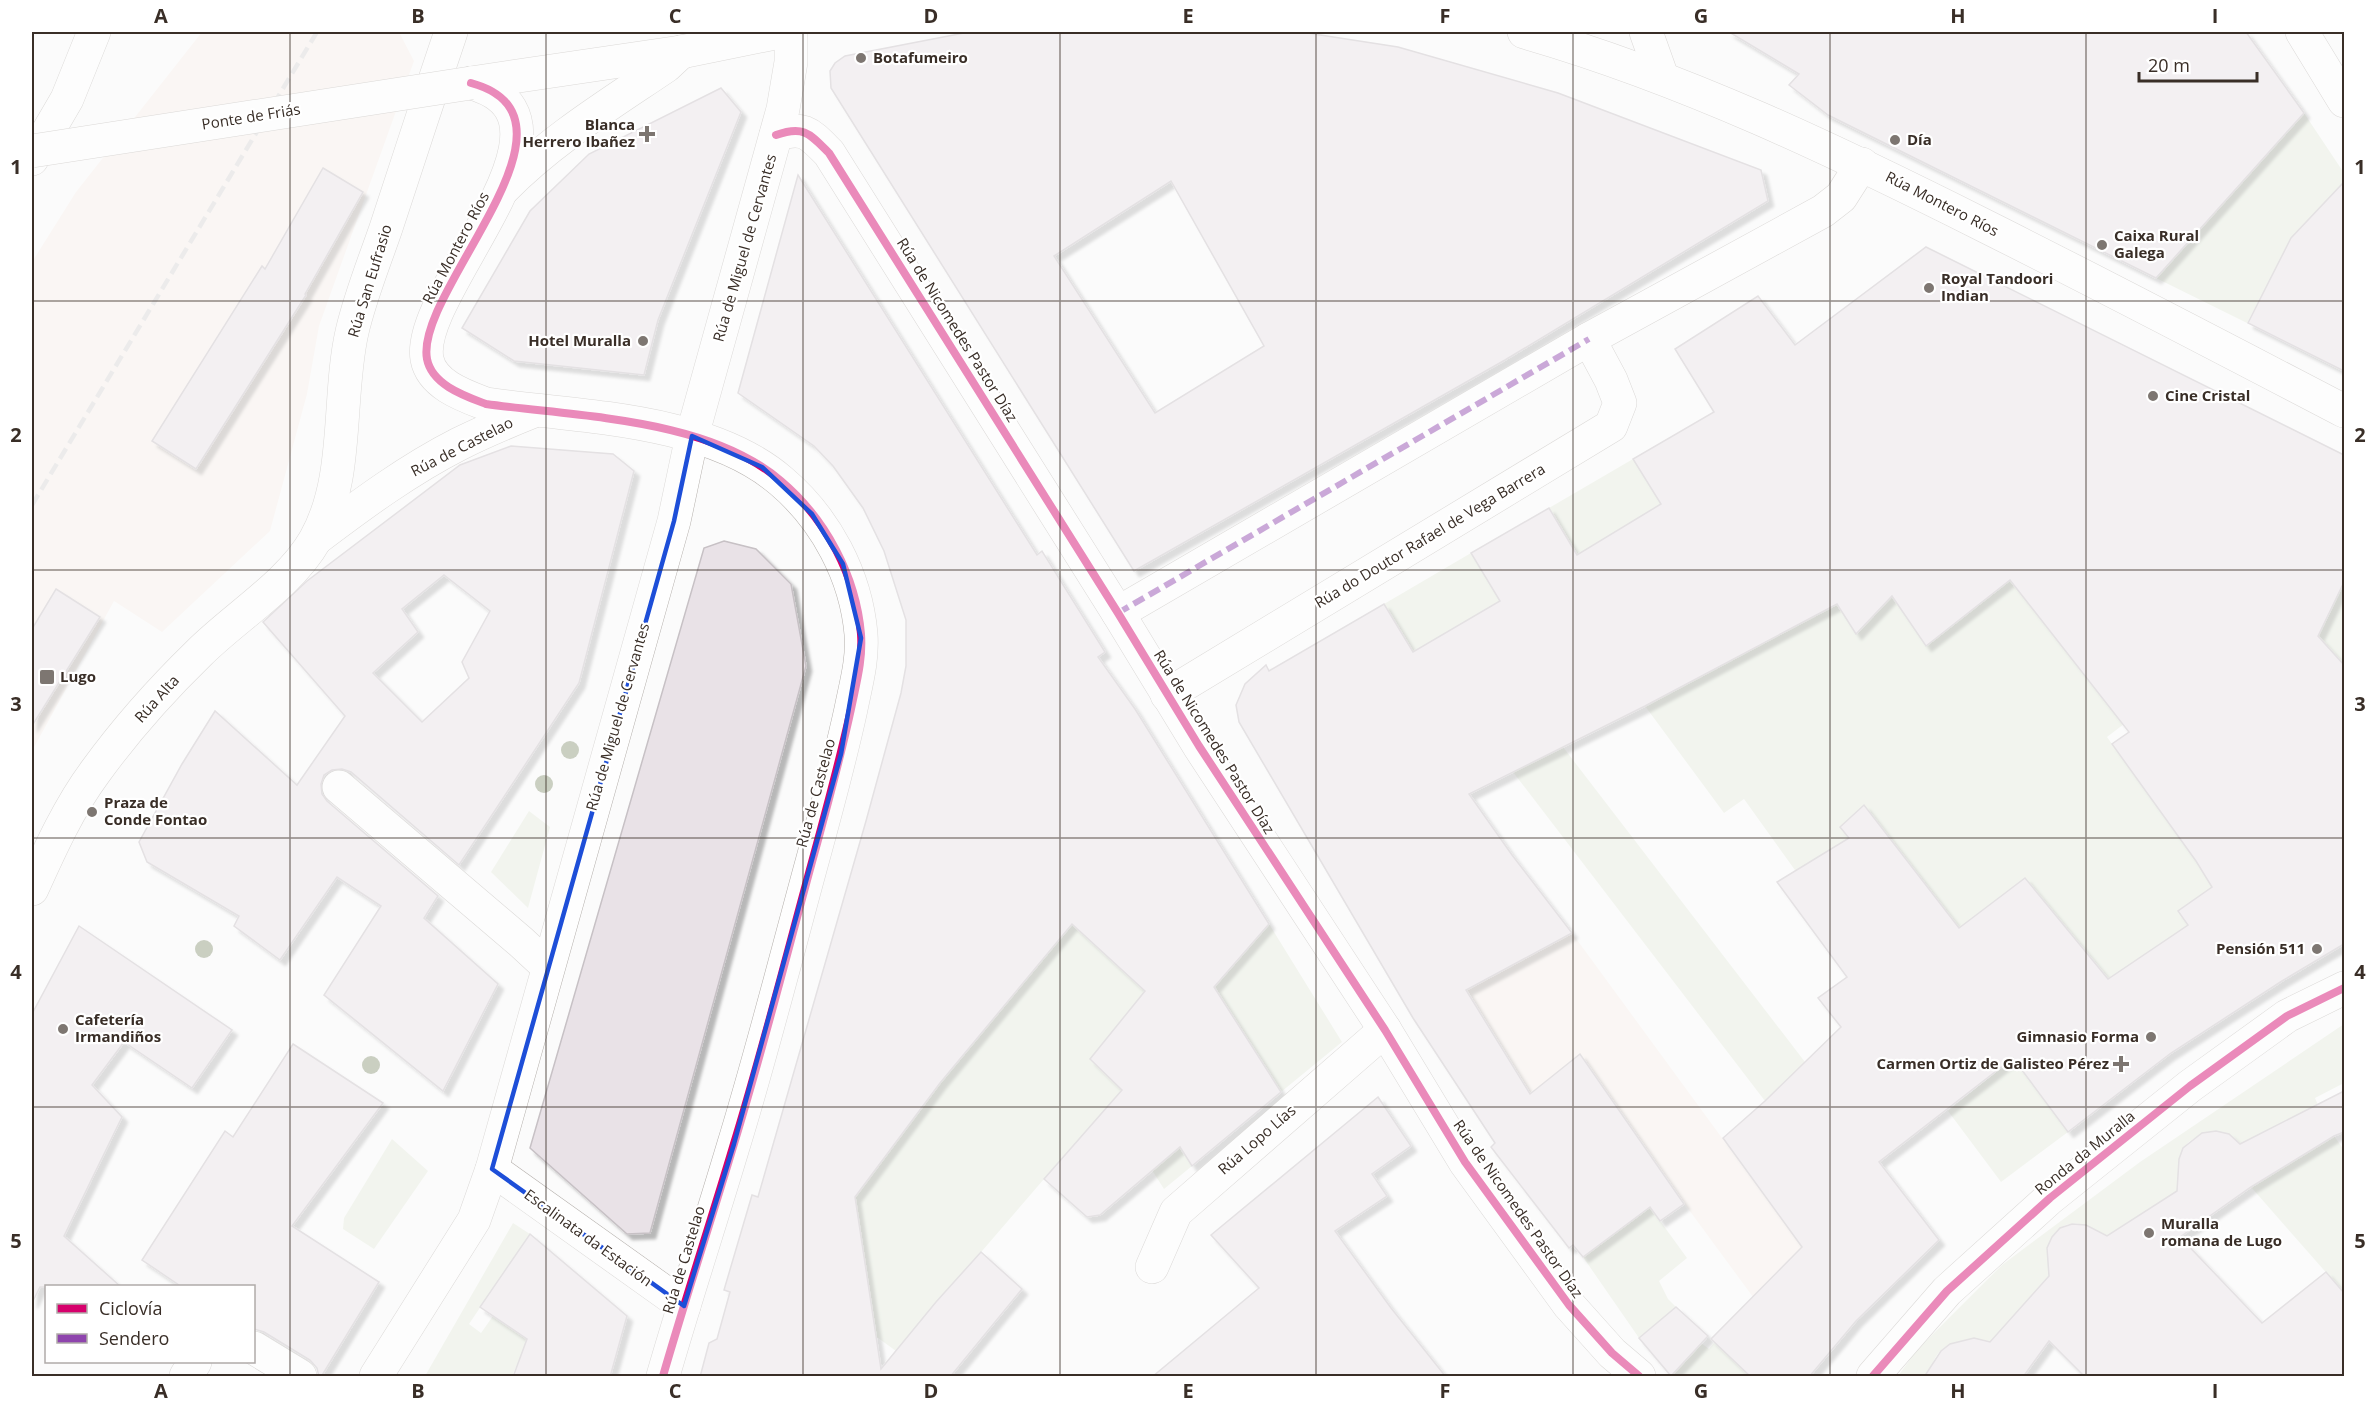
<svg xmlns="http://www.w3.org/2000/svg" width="2376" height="1408" viewBox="0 0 2376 1408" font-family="'Open Sans',sans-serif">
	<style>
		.built { fill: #f8f0eb }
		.green { fill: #e6ecde; fill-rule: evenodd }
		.building { fill: #e9e2e7; stroke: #c7c1c5; stroke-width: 1.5; fill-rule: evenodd; filter: url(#shadow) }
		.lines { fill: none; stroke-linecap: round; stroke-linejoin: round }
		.pedestrian-casing { stroke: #b5b0ac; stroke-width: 34 }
		.minor-casing { stroke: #b5b0ac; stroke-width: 34 }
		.tertiary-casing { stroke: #b5b0ac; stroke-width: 34 }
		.pedestrian { stroke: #fefefe; stroke-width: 33 }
		.minor { stroke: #fefefe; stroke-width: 33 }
		.tertiary { stroke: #fefefe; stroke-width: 33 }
		.rail { stroke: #d9d8d8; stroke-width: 4.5; stroke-dasharray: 12 6; stroke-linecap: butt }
		.tertiary-bridge-casing { stroke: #b5b0ac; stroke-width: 34; stroke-linecap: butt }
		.tertiary-bridge { stroke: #fefefe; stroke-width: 33 }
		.quiet { stroke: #8e44ad; stroke-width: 6; stroke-dasharray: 12 6; stroke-linecap: butt }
		.cycleway-casing { stroke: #fff; stroke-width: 11 }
		.cycleway { stroke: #d6006c; stroke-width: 8 }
		.tree { fill: #8e997b }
		.marked { fill: none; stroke: #1d4ed8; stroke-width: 4.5; stroke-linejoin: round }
		.grid { fill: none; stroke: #392e27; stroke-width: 1.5; stroke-opacity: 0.55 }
		.poi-dot { fill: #7d7671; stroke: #fff; stroke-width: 2 }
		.labels { text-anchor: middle; stroke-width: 4.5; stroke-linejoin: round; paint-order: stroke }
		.poi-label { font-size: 15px; font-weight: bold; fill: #392e27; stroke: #fff; text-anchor: start }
		.street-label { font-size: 15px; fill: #392e27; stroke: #fff }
		.neatline { fill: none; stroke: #392e27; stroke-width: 2 }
		.grid-label { font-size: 20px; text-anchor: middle; font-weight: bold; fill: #392e27 }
	</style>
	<defs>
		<filter id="shadow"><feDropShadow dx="5.5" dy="5.5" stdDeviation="1.5" flood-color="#0004"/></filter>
	</defs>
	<rect width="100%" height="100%" fill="#fbfbfb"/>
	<g class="built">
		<path d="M202,32h197l15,29 -95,265 -12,68 -37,137 -108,101 -48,-31 -82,150v-489l44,-70z"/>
		<path d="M1572,933l284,388 -33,40 -70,-64 -86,-117 -86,-125 -51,38 -64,-104z"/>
	</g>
	<g class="green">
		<path d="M2304,113l40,60v9l-50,52 -47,89 -91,-45z"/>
		<path d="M1633,459l28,45 -84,51 -28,-47z"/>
		<path d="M1471,553l29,48 -87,51 -29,-48z"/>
		<path d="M2010,580l114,144 -17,13 107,149 -36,25 10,14 -79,54 -84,-101 -92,70 34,46 -38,27 -101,-141 -36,23 -4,-6 17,-13 -61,-85 -20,14 -79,-107 192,-102 20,30 35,-38 34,50zM1864,806l60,77 -6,6 20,24 -20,17 -78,-103z"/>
		<path d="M2344,582v83l-26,-29z"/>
		<path d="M1563,747l242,315 -40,39 -252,-329z"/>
		<path d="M529,811l21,16 -22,81 -37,-36z"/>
		<path d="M1072,924l73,67 -23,99 147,-166 73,118 -61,50 -48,-75 -34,21 -58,48 51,80 -28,23 -44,-69 -76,59 -148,172 -22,-16 2,-3 -21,-135 85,-114z"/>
		<path d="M2344,1024v59l-29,15 3,7 -78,39c-3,-3 -7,-8 -11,-10 -20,-6 -46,4 -50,25 -3,10 1,19 5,28l-81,52c-29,-34 -67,-7 -51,33l-63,71c-26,-8 -58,0 -58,33h-33l19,-26 85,-85 138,-103z"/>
		<path d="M2000,1040l68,92 -67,50 -53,-71 53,-43 -14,-18z"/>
		<path d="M2334,1136l10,14v143l-93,-106z"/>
		<path d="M392,1139l36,32 -54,78 -31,-20 1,-11z"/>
		<path d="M1650,1207l37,51 -28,23 9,18 8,8 -37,31 -56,-81z"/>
		<path d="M513,1223l17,11 -61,90 12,9 12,-17 35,24 -16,36h-87z"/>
		<path d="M1715,1342l36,34h-80l30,-33 8,6z"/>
	</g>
	<g class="building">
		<path d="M969,32h332l97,15 160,46 203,77 7,31 -263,159 -371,211 -303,-483 -1,-17 5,-8 10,-7zM1171,181l93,165 -109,67 -101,-157z"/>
		<path d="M1729,32h517l58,81 -148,165 -328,-163 -39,-30 10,-11z"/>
		<path d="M721,88l20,24 -83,208 -14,55 -130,-14 -52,-33 68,-117 59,-57z"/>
		<path d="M323,168l40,24 -58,102 1,1 -110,174 -44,-28 110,-175 3,3z"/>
		<path d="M798,175l239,380 5,-4 63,101 -7,5 37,52 134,215 -55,63 67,105 -89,74 -12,-19 -80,68 -13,2 -43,-38 78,-89 -32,-31 55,-68 -73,-67 -132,159 -85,114 26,172 55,-67 45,-50 41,37 -72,88h-250l9,-34 8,-4 13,-47 -6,-2 28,-95 6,2 108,-376 35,-128 5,-27v-46l-22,-69 -21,-43 -30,-42 -19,-20 -76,-53z"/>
		<path d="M2344,182v189l-96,-48 43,-85z"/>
		<path d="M1926,247l418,208v127l-26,54 26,29v279l-62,37 -111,72 -103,79 -55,-74 -134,104 60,78 -83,81 -47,56h-58l-40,-38 91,-92 -79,-109 42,-37 76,-74 -23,-29 29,-21 -70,-95 72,-44 -9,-11 24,-22 95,123 66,-50 83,101 80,-54 -10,-14 34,-24 -16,-26 -84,-117 17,-12 -119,-152 -84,66 -34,-50 -36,38 -19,-30 -192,102 -176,88 43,61 60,78 -106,57 64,104 50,-40 104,150 -24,17 -10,-14 -67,50 -10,-12 -4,3 -78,-101 4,-4 -82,-125 -174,-296 -3,-17 9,-21 21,-19 3,6 115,-67 29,48 87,-51 -29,-48 78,-45 28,47 84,-51 -28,-45 81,-47 -39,-63 83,-53 37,49z"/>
		<path d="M511,446l102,8 21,17 -55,212 -120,182 -108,-93 -9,-3 -10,1 -8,5 -3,9 1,10 5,7 111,95 -14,22 74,66 -55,107 -119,-96 57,-89 -44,-29 -57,83 -46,-34 5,-10 -92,-54 -8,-20 43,-78 33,-53 82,74 48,-69 -82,-94 44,-41 153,-116zM444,575l46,36 -28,51 7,16 -47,44 -49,-49 45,-41 -16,-23z"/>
		<path d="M724,541l32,8 35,35 15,82 -156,567 -23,1 -97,-86 174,-600z"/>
		<path d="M56,589l44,28 -68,109v-97z"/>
		<path d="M79,926l153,104 -40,58 -68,-46 -32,43 30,32 -58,119 57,51h-81l-8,16v-289z"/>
		<path d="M293,1044l90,59 -91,123 87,56 -58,95h-2l-2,-9 -7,-8 -46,-28 -10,-3v-42h-72l-40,-27 83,-129 8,6z"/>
		<path d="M2344,1091v41l-10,4 -83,51 -71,50 82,86 64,-51 18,21v84h-259l-36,-36 -26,36h-99l17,-26 9,-7 24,-6 16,4 59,-66 -2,-28 5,-11 8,-9 12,-4 14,1 21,11 70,-45 2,-32 4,-11 19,-15 14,-2 13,3 11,10z"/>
		<path d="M1378,1097l33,49 -39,28 15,22 -52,35 56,77 55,69h-294l107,-89 -48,-53z"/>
		<path d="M530,1234l97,82 -17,61h-97l14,-38 -47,-32z"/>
		<path d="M1676,1307l32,29 -37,40 -32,-38z"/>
	</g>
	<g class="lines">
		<defs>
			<path id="pedestrian" d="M1118,613l471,-274"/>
			<g id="minor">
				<path d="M1646,32l16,45"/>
				<path d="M2302,32l42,69"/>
				<path d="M776,135c28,-10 34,-1 53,18l289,460 81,133 186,284 80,132 104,143 43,48 27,23"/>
				<path d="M32,159l35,-60 27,-67"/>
				<path d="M503,189c48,-49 107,-85 163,-123l15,-14"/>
				<path d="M317,538c45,-34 91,-68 142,-94 24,-12 50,-23 75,-33"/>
				<path d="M1167,695l444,-269 9,-23 -9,-23 -22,-41 234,-128 18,-14 21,-33"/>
				<path d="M339,787l182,155 27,25"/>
				<path d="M492,1169l192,137"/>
				<path d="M1152,1267l24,-55 209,-182"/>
				<path d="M254,1348l46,28"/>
				<path d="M186,1376l9,-14"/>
				<path d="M376,1376l98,-156 18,-51 182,-648 18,-85 91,-327 8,-47v-30"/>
			</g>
			<g id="tertiary">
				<path d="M1524,32c160,46 312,119 461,194 120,60 240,123 359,185"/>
				<path d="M471,83c129,35 -57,208 -44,276 5,26 38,37 59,45 93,13 222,14 295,77 45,38 75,95 80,153 2,26 -5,50 -10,75 -11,51 -25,102 -39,153 -26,95 -50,191 -79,285 -23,77 -48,153 -70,229"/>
				<path d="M471,83l210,-31 99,-20"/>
				<path d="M32,889c18,-40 37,-82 63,-117 29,-40 69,-85 104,-119 36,-36 91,-69 116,-113 35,-62 22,-142 37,-208 8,-35 22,-69 34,-104 21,-65 43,-131 65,-196"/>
				<path d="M1873,1376l74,-85 103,-93 140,-112 97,-70 57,-28"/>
			</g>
		</defs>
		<use href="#pedestrian" class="pedestrian-casing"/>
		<use href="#minor" class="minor-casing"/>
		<use href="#tertiary" class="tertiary-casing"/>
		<use href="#pedestrian" class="pedestrian"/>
		<use href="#minor" class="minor"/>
		<use href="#tertiary" class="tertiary"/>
		<path class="rail" d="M32,505l285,-473"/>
		<defs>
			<path id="tertiary-bridge" d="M32,151l439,-68"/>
		</defs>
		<use href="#tertiary-bridge" class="tertiary-bridge-casing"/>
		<use href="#tertiary-bridge" class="tertiary-bridge"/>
		<path class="quiet" d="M1118,613l471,-274"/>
		<defs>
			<g id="cycleway">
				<path d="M471,83c129,35 -57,208 -44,276 5,26 38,37 59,45 93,13 222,14 295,77 45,38 75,95 80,153 2,26 -5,50 -10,75 -11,51 -25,102 -39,153 -26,95 -50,191 -79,285 -23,77 -48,153 -70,229"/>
				<path d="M776,135c28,-10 34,-1 53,18l289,460 81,133 186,284 80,132 104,143 43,48 27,23"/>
				<path d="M1873,1376l74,-85 103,-93 140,-112 97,-70 57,-28"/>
			</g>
		</defs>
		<use href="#cycleway" class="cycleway-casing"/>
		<use href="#cycleway" class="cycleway"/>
	</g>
	<g class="tree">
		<circle cx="570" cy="750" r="9"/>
		<circle cx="544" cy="784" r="9"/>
		<circle cx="204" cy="949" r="9"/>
		<circle cx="371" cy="1065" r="9"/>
	</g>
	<path d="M0 0H2376V1408H0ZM692,436l70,31 50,47 31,50 18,74 -20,116 -107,390 -50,162 -192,-137 182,-648z" fill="#fbfbfb" fill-opacity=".55" fill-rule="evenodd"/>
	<path class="marked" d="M692,436l70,31 50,47 31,50 18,74 -20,116 -107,390 -50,162 -192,-137 182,-648z"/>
	<path class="grid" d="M290,32v1344M546,32v1344M803,32v1344M1060,32v1344M1316,32v1344M1573,32v1344M1830,32v1344M2086,32v1344M32,301h2312M32,570h2312M32,838h2312M32,1107h2312"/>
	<g class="poi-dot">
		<circle cx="861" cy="58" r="6"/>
		<path d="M644 125h6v6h6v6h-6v6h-6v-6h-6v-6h6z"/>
		<circle cx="1895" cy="140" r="6"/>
		<circle cx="2102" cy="245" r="6"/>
		<circle cx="1929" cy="288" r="6"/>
		<circle cx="643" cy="341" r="6"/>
		<circle cx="2153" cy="396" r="6"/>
		<rect x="39" y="669" width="16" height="16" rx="3"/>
		<circle cx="92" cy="812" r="6"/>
		<circle cx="2317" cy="949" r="6"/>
		<circle cx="63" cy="1029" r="6"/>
		<circle cx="2151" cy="1037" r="6"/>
		<path d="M2118 1055h6v6h6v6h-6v6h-6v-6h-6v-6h6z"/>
		<circle cx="2149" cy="1233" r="6"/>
	</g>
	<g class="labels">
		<g class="poi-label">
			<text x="873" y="63">Botafumeiro</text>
			<text x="635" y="130" text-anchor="end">Blanca<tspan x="635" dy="17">Herrero Ibañez</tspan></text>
			<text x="1907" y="145">Día</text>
			<text x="2114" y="241">Caixa Rural<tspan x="2114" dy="17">Galega</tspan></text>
			<text x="1941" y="284">Royal Tandoori<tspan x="1941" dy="17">Indian</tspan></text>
			<text x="631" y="346" text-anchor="end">Hotel Muralla</text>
			<text x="2165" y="401">Cine Cristal</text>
			<text x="60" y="682">Lugo</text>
			<text x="104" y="808">Praza de<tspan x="104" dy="17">Conde Fontao</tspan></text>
			<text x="2305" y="954" text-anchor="end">Pensión 511</text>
			<text x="75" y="1025">Cafetería<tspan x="75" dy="17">Irmandiños</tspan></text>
			<text x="2139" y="1042" text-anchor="end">Gimnasio Forma</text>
			<text x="2109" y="1069" text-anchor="end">Carmen Ortiz de Galisteo Pérez</text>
			<text x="2161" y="1229">Muralla<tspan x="2161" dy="17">romana de Lugo</tspan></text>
		</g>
		<g class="street-label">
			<text transform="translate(251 117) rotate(-9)" y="5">Ponte de Friás</text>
			<text transform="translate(1942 204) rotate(27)" y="5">Rúa Montero Ríos</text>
			<text transform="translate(456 248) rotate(-62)" y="5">Rúa Montero Ríos</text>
			<text transform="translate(745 248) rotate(-74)" y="5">Rúa de Miguel de Cervantes</text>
			<text transform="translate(370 281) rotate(-73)" y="5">Rúa San Eufrasio</text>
			<text transform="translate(957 330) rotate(58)" y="5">Rúa de Nicomedes Pastor Díaz</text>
			<text transform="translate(462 447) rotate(-27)" y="5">Rúa de Castelao</text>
			<text transform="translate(1430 536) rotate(-31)" y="5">Rúa do Doutor Rafael de Vega Barrera</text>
			<text transform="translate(157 699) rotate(-48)" y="5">Rúa Alta</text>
			<text transform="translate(618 717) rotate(-74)" y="5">Rúa de Miguel de Cervantes</text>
			<text transform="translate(1214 742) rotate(58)" y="5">Rúa de Nicomedes Pastor Díaz</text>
			<text transform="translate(816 793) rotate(-75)" y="5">Rúa de Castelao</text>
			<text transform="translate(1257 1140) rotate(-41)" y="5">Rúa Lopo Lías</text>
			<text transform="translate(2085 1153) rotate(-39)" y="5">Ronda da Muralla</text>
			<text transform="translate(1518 1209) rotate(55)" y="5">Rúa de Nicomedes Pastor Díaz</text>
			<text transform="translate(588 1238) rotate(36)" y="5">Escalinata da Estación</text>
			<text transform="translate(684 1260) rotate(-73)" y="5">Rúa de Castelao</text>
		</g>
	</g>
	<rect width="2376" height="1408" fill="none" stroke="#ffffff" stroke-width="66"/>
	<rect x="45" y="1285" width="210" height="78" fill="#ffffff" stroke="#b0aba9" stroke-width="1.5"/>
	<rect x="57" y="1304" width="30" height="9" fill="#d6006c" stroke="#b0aba9" stroke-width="1.5"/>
	<text x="99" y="1315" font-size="18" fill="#392e27">Ciclovía</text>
	<rect x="57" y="1334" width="30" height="9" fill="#8e44ad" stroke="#b0aba9" stroke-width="1.5"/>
	<text x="99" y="1345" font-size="18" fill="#392e27">Sendero</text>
	<path d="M2139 72v9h118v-9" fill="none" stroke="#392e27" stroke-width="3"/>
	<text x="2148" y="72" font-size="18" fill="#392e27" stroke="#ffffff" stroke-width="4.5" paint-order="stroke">20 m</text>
	<rect x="33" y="33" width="2310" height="1342" class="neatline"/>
	<g class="grid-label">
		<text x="161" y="23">A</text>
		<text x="418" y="23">B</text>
		<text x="675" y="23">C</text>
		<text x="931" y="23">D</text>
		<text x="1188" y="23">E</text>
		<text x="1445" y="23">F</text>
		<text x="1701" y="23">G</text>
		<text x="1958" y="23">H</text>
		<text x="2215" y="23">I</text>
		<text x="16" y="174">1</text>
		<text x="2360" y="174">1</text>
		<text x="16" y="442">2</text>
		<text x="2360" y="442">2</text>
		<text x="16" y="711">3</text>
		<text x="2360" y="711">3</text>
		<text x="16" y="979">4</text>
		<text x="2360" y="979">4</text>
		<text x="16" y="1248">5</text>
		<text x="2360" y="1248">5</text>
		<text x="161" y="1398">A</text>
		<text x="418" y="1398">B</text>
		<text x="675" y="1398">C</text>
		<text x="931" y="1398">D</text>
		<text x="1188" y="1398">E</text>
		<text x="1445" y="1398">F</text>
		<text x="1701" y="1398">G</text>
		<text x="1958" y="1398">H</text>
		<text x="2215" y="1398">I</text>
	</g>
</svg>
